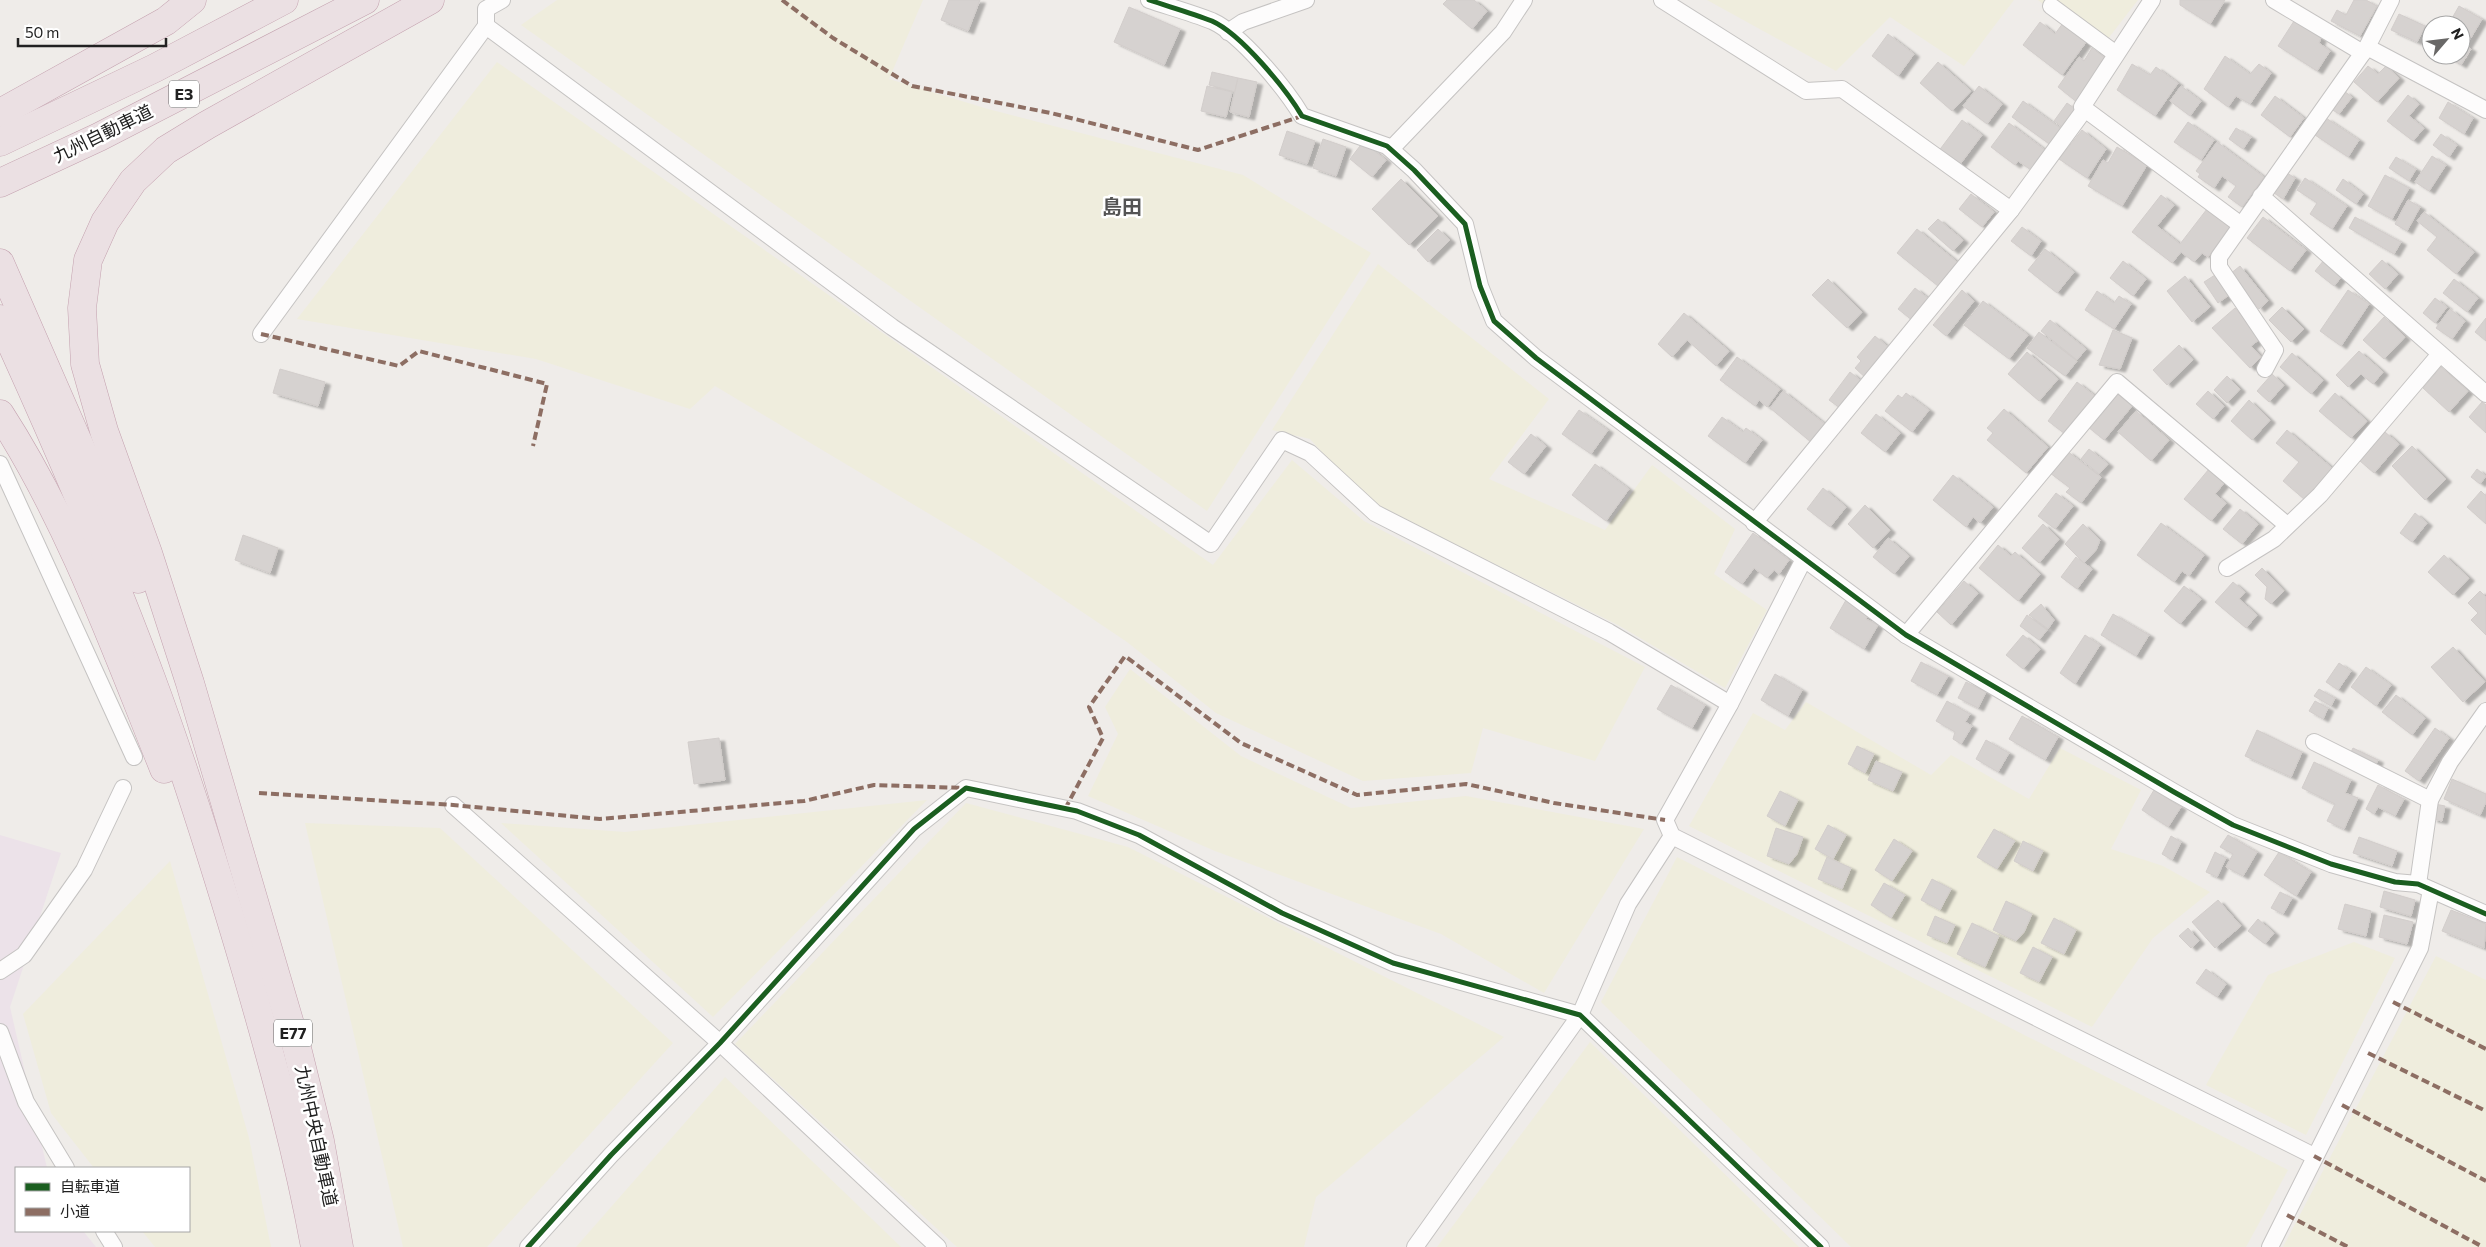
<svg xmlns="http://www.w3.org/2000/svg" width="2486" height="1247" viewBox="0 0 2486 1247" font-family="Commissioner,'Noto Sans JP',sans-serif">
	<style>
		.industrial { fill: #ece2e9 }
		.farmland { fill: #efeddd }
		.building { fill: #d6d2d0; stroke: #d2cdcb; filter: url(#shadow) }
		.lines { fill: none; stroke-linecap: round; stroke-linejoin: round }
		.minor-casing { stroke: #c5c3c2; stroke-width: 18 }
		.motorway-casing { stroke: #c4a1af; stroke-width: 29 }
		.minor { stroke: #fdfcfc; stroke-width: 16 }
		.motorway { stroke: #ebe0e3; stroke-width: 28 }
		.quiet { stroke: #8d6e63; stroke-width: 4; stroke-dasharray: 8 4; stroke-linecap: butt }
		.cycleway-casing { stroke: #fff; stroke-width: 8 }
		.cycleway { stroke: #1b5e20; stroke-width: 5 }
		.labels { text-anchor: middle; stroke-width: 5; stroke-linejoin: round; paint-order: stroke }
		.shield { fill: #fff; stroke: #646464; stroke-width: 1 }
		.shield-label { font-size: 16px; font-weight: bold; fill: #212121 }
		.street-label { font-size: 18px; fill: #212121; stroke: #fff }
		.quarter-label { font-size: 20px; font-weight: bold; fill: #545454; stroke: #fff }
	</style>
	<defs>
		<filter id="shadow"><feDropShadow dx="5.5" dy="3" stdDeviation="1" flood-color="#0004"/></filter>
	</defs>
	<rect width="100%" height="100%" fill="#efece9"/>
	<path class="industrial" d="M0,835l61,18 -51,154 37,161h-31v63h67l13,16h-96z"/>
	<g class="farmland">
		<path d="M557,0h366l-34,79 99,30 255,66 128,78 -164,258 -686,-486z"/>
		<path d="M1707,0h307l-50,66 -74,-49 -54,54z"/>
		<path d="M2038,0h100l-38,49z"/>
		<path d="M497,62l716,503 79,-105 72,61 281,146 -50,94 -112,-33 -12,45 -108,8 -147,-68 -89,-71 -134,-90 -278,-166 -25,23 -154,-50 -239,-40z"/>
		<path d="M1378,264l171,135 -60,80 116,51 47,-65 83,64 -21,45 53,36 -42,78 -107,-63 -252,-125 -56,-61 -38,-9z"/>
		<path d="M1130,669l111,87 110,52 115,-12 178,33 -100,164 -103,-59 -226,-83 -127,-55 30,-62 -13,-27z"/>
		<path d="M1806,702l125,73 20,-20 78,44 31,-51 81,42 -30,59 52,17 47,26 -57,46 -61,89 -403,-201 64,-113 32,17z"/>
		<path d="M927,800l-214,217 -212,-194 124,9z"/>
		<path d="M966,803l162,44 376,190 -188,160 -12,50h-347l-222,-203z"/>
		<path d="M305,823l135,5 233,215 -186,204h-84z"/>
		<path d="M1677,857l611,313 -42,77h-395l-250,-245z"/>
		<path d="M170,861l79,277 22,109h-116l-13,-16h47v-63h-95l-43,-55 -28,-99z"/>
		<path d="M2354,942l41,16 -89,177 -100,-50 62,-110z"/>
		<path d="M2436,956l50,24v267h-203z"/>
		<path d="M1590,1042l209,205h-362z"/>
		<path d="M725,1077l176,170h-325z"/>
	</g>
	<g class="building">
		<path d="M949,0h31l-12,31 -27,-11z"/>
		<path d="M1447,0h27l13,11 -15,18 -29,-25z"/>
		<path d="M2180,0h45l-15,24 -30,-19z"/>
		<path d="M2354,0h12l11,6 -17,30 -29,-15 6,-11 9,5z"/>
		<path d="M2459,6l23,13 -16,27 5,3 -10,16 -16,-10h16l2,-29 -12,-6z"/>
		<path d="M1129,7l51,22 -16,36 -50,-23z"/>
		<path d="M2399,14l26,12 -8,16 -26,-12z"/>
		<path d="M2294,21l27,17 -2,5 11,8 -13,20 -39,-25z"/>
		<path d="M2040,22l15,12 8,-11 24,18 -25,34 -39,-30z"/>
		<path d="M1888,34l26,20 -16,22 -26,-20z"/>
		<path d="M2092,48l17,13 -31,42 -20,-16 21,-30 5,4z"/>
		<path d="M2225,56l25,18 9,-10 12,9 -21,31 -14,-8 -8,11 -24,-18z"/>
		<path d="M1938,62l33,29 -19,20 -32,-28z"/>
		<path d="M2132,64l18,11 6,-8 22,16 -23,33 -38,-26z"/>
		<path d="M2368,66l10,8 8,-8 13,12 -22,24 -23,-20z"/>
		<path d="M1212,72l26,6 -3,14 -26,-7z"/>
		<path d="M1238,78l19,4 -8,35 -19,-5z"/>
		<path d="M1207,86l25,6 -6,25 -25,-6z"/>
		<path d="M1979,86l23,18 -15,20 -24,-18z"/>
		<path d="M2181,86l20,15 -11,15 -20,-15z"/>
		<path d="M2344,91l8,6 -13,17 -8,-5z"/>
		<path d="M2408,95l11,9 -10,12 15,12 -11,13 -26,-20z"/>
		<path d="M2275,96l29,22 -14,19 -29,-22z"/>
		<path d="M2023,101l40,29 -11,16 -40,-29z"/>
		<path d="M2448,102l25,16 -9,16 -25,-16z"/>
		<path d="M2067,103l10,7 -13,18 -10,-7z"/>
		<path d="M2326,118l33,22 -11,17 -33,-22z"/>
		<path d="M1962,120l20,15 -24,32 -20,-15z"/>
		<path d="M2188,122l26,18 -13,20 -27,-18z"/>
		<path d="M2009,123l36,27 -14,20 -13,-9 -3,4 -24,-18z"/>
		<path d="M2236,128l15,9 -8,12 -14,-10z"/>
		<path d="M2082,130l24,19 -19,29 -28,-19z"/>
		<path d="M1287,131l28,10 -8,23 -28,-9z"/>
		<path d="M2441,134l16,11 -8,12 -16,-12z"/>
		<path d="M1323,139l23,8 -10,29 -23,-8z"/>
		<path d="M1363,142l23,18 -14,17 -22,-18z"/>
		<path d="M2217,142l47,35 -22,30 -14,-10 8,-11 -14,-10 -8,12 -16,-11 2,-3 -4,-3z"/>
		<path d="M2117,147l30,18 -25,41 -34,-20 15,-26 5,3z"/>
		<path d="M2432,156l14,9 -17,26 -14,-9z"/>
		<path d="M2396,157l20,12 -7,12 -20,-13z"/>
		<path d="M2287,173l8,5 -12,21 -9,-6z"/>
		<path d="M2385,175l24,13 -17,31 -24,-13z"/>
		<path d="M2305,178l42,28 -15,23 -22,-15 7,-11 -20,-13z"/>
		<path d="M1401,179l37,37 -29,29 -37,-36z"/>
		<path d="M2343,179l20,15 -7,10 -20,-14z"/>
		<path d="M1971,194l23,18 -12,15 -23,-18z"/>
		<path d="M2161,195l13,10 -17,21 23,18 27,-35 24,19 -23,29 -6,-4 -8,9 -13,-10 -9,11 -40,-31z"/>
		<path d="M2408,200l12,7 -13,24 -12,-7z"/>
		<path d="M2424,212l50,40 -18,22 -29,-24 10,-13 -20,-16z"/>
		<path d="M2263,217l43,33 -16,21 -43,-33z"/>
		<path d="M2355,217l46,25 -7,12 -45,-26z"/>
		<path d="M1938,219l25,21 -10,11 -25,-22z"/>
		<path d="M2022,227l19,14 -10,15 -20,-15z"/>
		<path d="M1438,229l12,11 -22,22 -11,-12z"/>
		<path d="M1917,229l40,33 -19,24 -41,-33z"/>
		<path d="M2045,249l29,23 -17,21 -29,-23z"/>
		<path d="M2324,260l19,15 -9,11 -19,-15z"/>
		<path d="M2382,260l16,14 -13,15 -16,-15z"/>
		<path d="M2123,261l23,18 -13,17 -23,-18z"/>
		<path d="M2240,266l28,35 -9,8 -29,-35z"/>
		<path d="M2215,275l14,20 -11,8 -14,-21z"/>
		<path d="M2185,276l25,31 -18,15 -25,-31z"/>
		<path d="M1828,279l34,33 -15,16 -35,-33z"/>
		<path d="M2454,279l24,19 -11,14 -24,-19z"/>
		<path d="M1915,288l15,12 -17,21 -15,-12z"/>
		<path d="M1962,290l12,11 -28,35 -13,-11z"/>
		<path d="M2348,290l21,14 -28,42 -21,-15z"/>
		<path d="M2097,291l17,12 5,-7 12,8 -17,25 -29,-19z"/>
		<path d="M2435,298l12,9 -12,16 -12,-10z"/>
		<path d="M1983,301l45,34 -19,24 -45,-34z"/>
		<path d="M2282,307l22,22 -13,13 -22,-22z"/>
		<path d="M2235,308l26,30 -10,8 10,11 -11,11 -38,-40z"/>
		<path d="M2450,309l15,12 -13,18 -16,-11z"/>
		<path d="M1684,313l45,38 -13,15 -29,-26 -15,17 -14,-13z"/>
		<path d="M2384,317l21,20 -21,22 -21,-19z"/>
		<path d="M2486,318v23l-11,-9z"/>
		<path d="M2050,320l36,29 -9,11 -36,-29z"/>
		<path d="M2113,330l19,8 -12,31 -21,-4z"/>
		<path d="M2039,332l38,29 -12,15 -38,-28z"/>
		<path d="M1875,336l18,15 -25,29 -13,-12 6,-7 -4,-4z"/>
		<path d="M2179,345l14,15 -26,25 -14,-15z"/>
		<path d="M2359,351l24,21 -10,12 -12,-10 -13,13 -12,-12z"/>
		<path d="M2027,352l31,27 -19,22 -31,-27z"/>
		<path d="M2292,353l31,27 -12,14 -31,-27z"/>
		<path d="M1737,357l43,32 -13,18 -8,-7 -4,6 -35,-26z"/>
		<path d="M2441,367l27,24 -19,21 -26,-24z"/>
		<path d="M280,369l45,13 -7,24 -45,-13z"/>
		<path d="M1850,372l15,12 -21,27 -15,-11z"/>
		<path d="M2272,374l12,11 -15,17 -12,-11z"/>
		<path d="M2227,376l13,13 -13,14 -13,-13z"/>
		<path d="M2077,382l18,14 -30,38 -17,-13z"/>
		<path d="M1783,391l43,34 -14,18 -42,-35z"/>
		<path d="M2208,391l16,15 -11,13 -17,-15z"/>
		<path d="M2118,392l15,13 -29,35 -16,-13z"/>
		<path d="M1906,393l23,17 -17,22 -27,-21 13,-16 4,3z"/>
		<path d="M2335,393l32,28 -16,17 -32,-27z"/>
		<path d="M2249,400l21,20 -18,20 -21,-19z"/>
		<path d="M2482,402l4,3v28l-17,-16z"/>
		<path d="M2004,409l44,38 -22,26 -39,-33 6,-7 -6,-5z"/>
		<path d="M1579,410l29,20 -17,24 -29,-20z"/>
		<path d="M2136,411l33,29 -18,21 -33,-29z"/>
		<path d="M1876,414l24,19 -15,19 -24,-19z"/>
		<path d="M1722,417l21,15 3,-4 16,12 -17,23 -37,-27z"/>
		<path d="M2287,430l45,38 -27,32 -22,-19 16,-19 -23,-19z"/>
		<path d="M2385,432l14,12 -25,29 -14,-12z"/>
		<path d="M1531,434l15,12 -22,28 -16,-12z"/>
		<path d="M2412,446l34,33 -21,21 -33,-34z"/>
		<path d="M2089,449l19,15 -9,10 -18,-15z"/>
		<path d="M2067,451l34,26 -20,26 -15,-11 4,-4 -20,-15z"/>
		<path d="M1595,464l34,25 -23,32 -34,-26z"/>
		<path d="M2209,469l16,13 -10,12 11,9 -15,18 -27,-22z"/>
		<path d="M2477,469l9,7 -6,8 -9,-7z"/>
		<path d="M1953,475l40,32 -13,16 -7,-6 -7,10 -33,-27z"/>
		<path d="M1823,488l23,19 -16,20 -23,-18z"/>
		<path d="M2481,491l5,5v28l-19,-17z"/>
		<path d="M2056,493l17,13 -18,23 -17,-13z"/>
		<path d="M1865,505l25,25 -17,18 -25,-24z"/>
		<path d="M2240,509l18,15 -16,20 -19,-15z"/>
		<path d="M2415,513l12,10 -15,19 -12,-9z"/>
		<path d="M2161,523l43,32 -15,21 -7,-5 -8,11 -37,-27z"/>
		<path d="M2043,524l16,15 -20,24 -17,-15z"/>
		<path d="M2083,524l17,16 -4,10 -12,13 -19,-19z"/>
		<path d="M1753,533l36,27 -10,14 -5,-4 -7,8 -13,-10 -12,16 -17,-12z"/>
		<path d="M243,535l35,13 -8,25 -35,-13z"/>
		<path d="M1888,538l21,18 -15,18 -21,-17z"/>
		<path d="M1998,545l13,11 4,-4 25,22 -22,27 -39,-33z"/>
		<path d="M2444,555l25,23 -16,17 -25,-23z"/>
		<path d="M2076,557l16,12 -15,20 -16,-12z"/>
		<path d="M2262,568l22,23 -13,13 -6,-5 2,-12 -12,-12z"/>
		<path d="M1964,581l14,12 -27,32 -14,-13z"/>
		<path d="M2233,582l12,10 -6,7 18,16 -11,13 -31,-26z"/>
		<path d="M2184,586l17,13 -21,25 -16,-13z"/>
		<path d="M2480,591l6,6v38l-15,-15 7,-7 -10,-10z"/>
		<path d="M1846,600l23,14 -3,5 12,6 -14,24 -34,-21z"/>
		<path d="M2041,604l13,16 -6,9 -19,-14z"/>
		<path d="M2113,614l36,21 -13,21 -35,-21z"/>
		<path d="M2027,615l20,15 -8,10 -19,-14z"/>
		<path d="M2023,635l17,14 -17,20 -17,-14z"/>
		<path d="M2085,635l15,10 -25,39 -15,-11z"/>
		<path d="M2453,647l32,35 -22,20 -32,-35z"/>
		<path d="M1921,662l27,14 -11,19 -26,-14z"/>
		<path d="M2339,663l12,8 -13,19 -12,-8z"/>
		<path d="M2366,667l25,18 -15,21 -25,-19z"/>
		<path d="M1775,674l27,16 -14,26 -27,-16z"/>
		<path d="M1966,682l20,10 -8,16 -20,-10z"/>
		<path d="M1671,685l34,20 -13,23 -35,-19z"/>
		<path d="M2319,689l16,9 -4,8 -17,-10z"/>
		<path d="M2396,695l29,23 -13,17 -30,-23z"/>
		<path d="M1947,701l23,13 -5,8 7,4 -11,18 -8,-5 2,-7 -19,-11z"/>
		<path d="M2315,701l13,7 -5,11 -14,-8z"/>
		<path d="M2022,716l36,21 -13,23 -36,-21z"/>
		<path d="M2435,728l14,10 -30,43 -14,-10z"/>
		<path d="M2257,730l45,22 -11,25 -46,-21z"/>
		<path d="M719,738l6,42 -31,4 -6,-42z"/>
		<path d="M1986,740l23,13 -11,19 -22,-13z"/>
		<path d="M1857,746l17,8 -9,19 -17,-9z"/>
		<path d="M2353,748l25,12 -4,8 -25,-12z"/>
		<path d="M1876,761l26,11 -9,19 -25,-11z"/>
		<path d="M2314,762l37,18 -6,13 13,5 -14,31 -17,-8 8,-17 -33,-16z"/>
		<path d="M2452,779l34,15v8l-6,13 -36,-16z"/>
		<path d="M2378,785l26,14 -9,17 -17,-9 -4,7 -8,-5z"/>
		<path d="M2154,790l27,17 -13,20 -26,-17z"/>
		<path d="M1780,791l18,9 -13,26 -18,-10z"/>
		<path d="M2435,804l10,2 -3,15 -10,-2z"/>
		<path d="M1828,825l18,10 -13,24 -18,-10z"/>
		<path d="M1776,828l27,9 -6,17 -8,10 -22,-8z"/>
		<path d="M1994,829l21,12 -18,28 -20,-12z"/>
		<path d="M2228,835l29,17 -14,24 -17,-9 7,-13 -13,-7z"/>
		<path d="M2171,836l10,6 -9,18 -10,-6z"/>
		<path d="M2359,837l38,14 -5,15 -39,-13z"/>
		<path d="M1894,839l18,12 -20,30 -17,-11z"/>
		<path d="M2023,841l20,10 -10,20 -19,-10z"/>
		<path d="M2215,852l11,6 -9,19 -11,-5z"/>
		<path d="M2279,852l32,20 -15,24 -32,-21z"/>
		<path d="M1827,857l24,11 -9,21 -24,-10z"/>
		<path d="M1932,879l19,10 -11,21 -19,-10z"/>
		<path d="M1884,883l21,12 -14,23 -20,-13z"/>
		<path d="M2384,891l31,9 -4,16 -31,-9z"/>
		<path d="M2280,892l12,6 -9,16 -12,-6z"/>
		<path d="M2218,900l23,26 -26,22 -23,-26z"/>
		<path d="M2006,901l26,13 -8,18 -8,9 -23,-11z"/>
		<path d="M2345,904l26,7 -5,25 -28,-7z"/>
		<path d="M2451,910l35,14 -2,24 -42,-17z"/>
		<path d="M2384,915l29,7 -6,22 -28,-7z"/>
		<path d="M1935,916l20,9 -8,18 -20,-8z"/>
		<path d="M2054,918l22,12 -12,24 -23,-11z"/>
		<path d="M2258,919l16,14 -9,11 -17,-13z"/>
		<path d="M1972,923l27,13 -14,31 -28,-13z"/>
		<path d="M2188,928l11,13 -8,7 -12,-12z"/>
		<path d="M2033,947l19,10 -13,25 -19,-9z"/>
		<path d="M2206,969l20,15 -9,13 -21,-14z"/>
	</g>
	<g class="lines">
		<defs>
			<g id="minor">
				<path d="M1149,0c21,7 43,13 63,21 29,13 74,68 90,95l85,30 27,24 51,54 15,62 14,35 42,37 370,277 268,157 59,33 98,39 64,18 23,2 68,30"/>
				<path d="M1662,0l144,91 36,-2 169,121"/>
				<path d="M2152,0l-70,107 159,118"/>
				<path d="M2274,0l89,53"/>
				<path d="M2051,6l65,48"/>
				<path d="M486,26l406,301 319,217 71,-104 28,13 65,60 234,119 121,72"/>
				<path d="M1228,32l15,-10 63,-22"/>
				<path d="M2367,47l119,63"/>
				<path d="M1391,149l112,-117 21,-32"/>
				<path d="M2261,196l225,198"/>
				<path d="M261,334l225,-308v-17l16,-9"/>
				<path d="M2265,369l10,-19 -56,-83v-10l148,-210 24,-47"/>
				<path d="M0,464l134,293"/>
				<path d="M1754,523l257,-313 74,-101"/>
				<path d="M1804,559l-74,145 -65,116 7,16 642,320"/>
				<path d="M2227,568l47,-29 46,-44 120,-141"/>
				<path d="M1906,635l211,-253 170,143"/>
				<path d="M2314,742l116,58"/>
				<path d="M453,805l267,238 218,204"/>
				<path d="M2418,884l12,-84 20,-38 36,-51"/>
				<path d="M0,971l24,-16 60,-85 39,-82"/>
				<path d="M0,1032l26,70 40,66"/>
				<path d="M104,1231l10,16"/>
				<path d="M528,1247l83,-92 109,-112 194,-214 52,-41 111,23 62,24 143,78 111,50 187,52 241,232"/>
				<path d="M1415,1247l165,-232 48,-111 44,-68"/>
				<path d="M2270,1247l150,-299 11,-58"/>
			</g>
			<g id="motorway">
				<path d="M0,113l166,-92 26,-21"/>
				<path d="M0,142l155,-74 129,-68"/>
				<path d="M0,183l99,-46 266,-137"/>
				<path d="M0,263l138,316"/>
				<path d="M0,319c54,118 106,238 151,359 36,97 67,197 96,296 26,90 51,180 68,273"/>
				<path d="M0,414c70,108 116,236 164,355"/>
				<path d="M339,1247l-19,-106 -23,-93 -107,-365 -42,-130 -44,-122 -19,-67 -3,-56 6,-48 17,-38 28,-41 33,-31 41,-25 223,-125"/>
			</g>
		</defs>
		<use href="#minor" class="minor-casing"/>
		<use href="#motorway" class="motorway-casing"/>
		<use href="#minor" class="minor"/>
		<use href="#motorway" class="motorway"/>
		<g class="quiet">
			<path d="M782,0l51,38 79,48 139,27 147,37 104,-34"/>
			<path d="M261,334l138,32 20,-15 128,33 -14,62"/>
			<path d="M259,793l194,12 147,14 204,-18 70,-16 92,3"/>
			<path d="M1065,809l38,-71 -14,-31 36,-51 116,87 116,52 109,-11 88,19 111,17"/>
			<path d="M2393,1002l93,47"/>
			<path d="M2368,1053l118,58"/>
			<path d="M2342,1105l144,76"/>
			<path d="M2314,1156l169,91"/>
			<path d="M2287,1215l61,32"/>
		</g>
		<defs>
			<g id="cycleway">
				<path d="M1149,0c21,7 43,13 63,21 29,13 74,68 90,95l85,30 27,24 51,54 15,62 14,35 42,37 370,277 268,157 59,33 98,39 64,18 23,2 68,30"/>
				<path d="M528,1247l83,-92 109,-112 194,-214 52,-41 111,23 62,24 143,78 111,50 187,52 241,232"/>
			</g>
		</defs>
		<use href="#cycleway" class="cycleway-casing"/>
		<use href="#cycleway" class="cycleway"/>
	</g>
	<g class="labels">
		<g class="shield">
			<rect x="169" y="80.5" width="30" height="27" rx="4"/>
			<rect x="274" y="1019.5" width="38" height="27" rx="4"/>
		</g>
		<g class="shield-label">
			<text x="184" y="100">E3</text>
			<text x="293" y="1039">E77</text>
		</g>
		<g class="street-label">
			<text transform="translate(103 134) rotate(-26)" y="6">九州自動車道</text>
			<text transform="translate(316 1136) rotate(78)" y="6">九州中央自動車道</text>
		</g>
		<g class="quarter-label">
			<text x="1122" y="214">島田</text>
		</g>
	</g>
	<rect x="15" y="1167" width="175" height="65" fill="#ffffff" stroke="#a6a6a6"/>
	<rect x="25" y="1183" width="25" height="8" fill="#1b5e20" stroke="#a6a6a6"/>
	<text x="60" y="1192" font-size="15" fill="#212121">自転車道</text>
	<rect x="25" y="1208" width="25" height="8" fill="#8d6e63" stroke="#a6a6a6"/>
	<text x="60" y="1217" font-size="15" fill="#212121">小道</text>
	<g transform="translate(2446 40) rotate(62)"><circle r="24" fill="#ffffff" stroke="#a6a6a6"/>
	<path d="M0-4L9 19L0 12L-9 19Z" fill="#696867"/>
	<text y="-8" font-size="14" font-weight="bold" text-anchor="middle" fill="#212121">N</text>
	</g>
	<path d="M18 38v8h148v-8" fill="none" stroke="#212121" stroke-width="2.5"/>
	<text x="25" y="38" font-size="15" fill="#212121" stroke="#ffffff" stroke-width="4" paint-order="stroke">50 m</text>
</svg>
